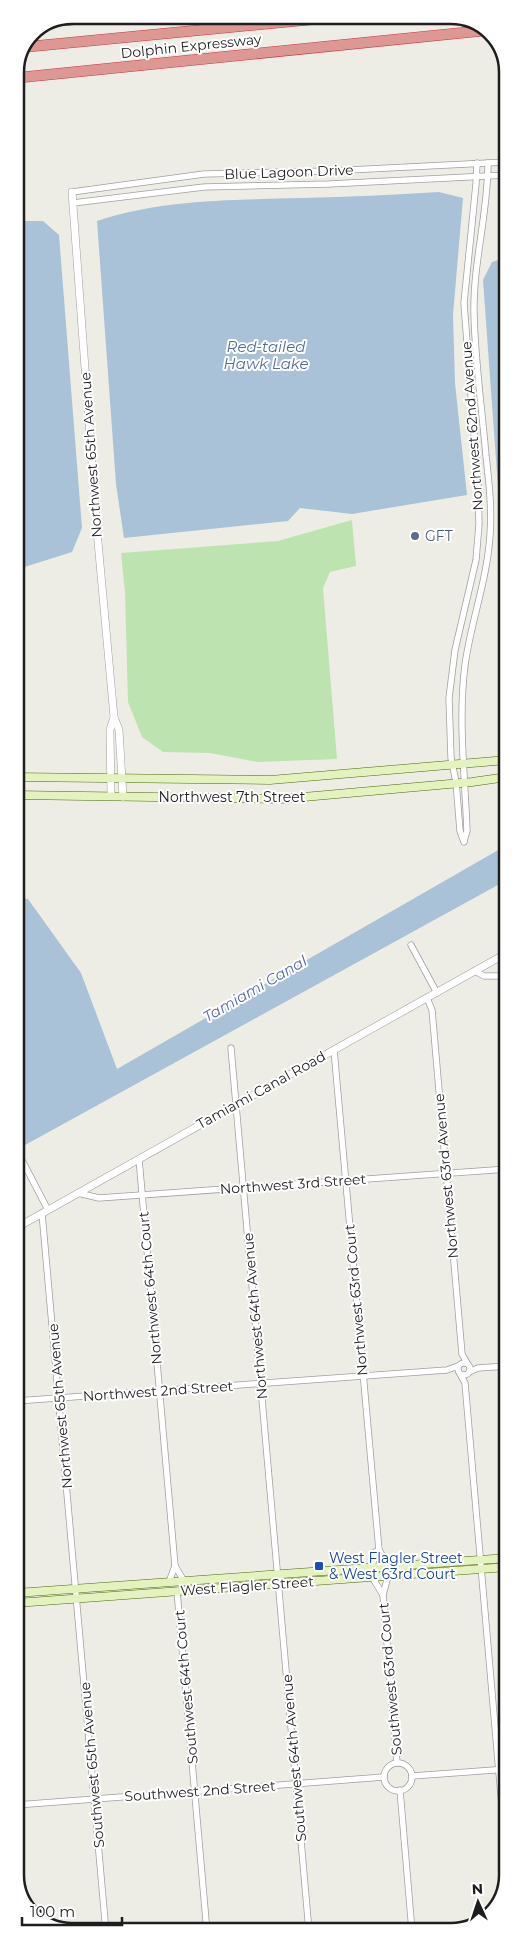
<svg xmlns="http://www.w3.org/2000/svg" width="523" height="1947" viewBox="0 0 523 1947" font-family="Montserrat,sans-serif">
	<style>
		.grass { fill: #bde3b0 }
		.water { fill: #a9c2d7 }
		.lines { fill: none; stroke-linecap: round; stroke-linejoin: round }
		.minor-casing { stroke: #9f9f9f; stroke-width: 7 }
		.tertiary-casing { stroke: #9f9f9f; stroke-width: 8 }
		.secondary-casing { stroke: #4b6910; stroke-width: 9 }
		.motorway-casing { stroke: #c73746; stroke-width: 11 }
		.minor { stroke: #fff; stroke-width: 5.5 }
		.tertiary { stroke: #fff; stroke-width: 7 }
		.secondary { stroke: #e3f2be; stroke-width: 8 }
		.motorway { stroke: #dd9894; stroke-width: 10 }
		.rail-casing { stroke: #6c6c6c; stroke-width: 4 }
		.rail { stroke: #fff; stroke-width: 2; stroke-dasharray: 5.5; stroke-linecap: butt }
		.service-dot { fill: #5c6f8a; stroke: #fff; stroke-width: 2 }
		.transit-dot { fill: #1a4fb4; stroke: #fff; stroke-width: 2 }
		.labels { text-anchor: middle; stroke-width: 4; stroke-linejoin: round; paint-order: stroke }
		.street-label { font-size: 14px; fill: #1e1e1e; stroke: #fff }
		.service-label { font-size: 14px; fill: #4e5e75; stroke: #fff; text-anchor: start }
		.transit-label { font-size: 14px; fill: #164399; stroke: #fff; text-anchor: start }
		.water-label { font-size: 15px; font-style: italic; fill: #5469a3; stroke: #fff }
		.rim { fill: none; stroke: #1e1e1e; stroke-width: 2.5 }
	</style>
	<rect width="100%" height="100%" fill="#eeede5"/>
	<path class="grass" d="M352,520l4,46 -26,6 -7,16 14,171 -79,3 -48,-9 -47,-1 -21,-15 -14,-35 -3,-110 -4,-39 157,-12z"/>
	<g class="water">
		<path d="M439,192l24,6 -10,117 2,68 12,112 -115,19 -52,-6 -12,13 -164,17 -8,-54 -19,-263c65,-22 137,-21 205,-23 46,-1 91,-3 137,-6z"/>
		<path d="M15,221h28l16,14 23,293 -10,24 -57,18z"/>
		<path d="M507,257v293l-7,-35 -17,-235 9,-18z"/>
		<path d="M507,845v35l-491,270v-253l12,2 53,74 36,96z"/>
	</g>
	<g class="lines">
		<defs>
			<g id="minor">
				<path d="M72,192l132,-18 125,-3 178,-9"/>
				<path d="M73,203l131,-16 125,-3 178,-9"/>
				<path d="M464,841l3,-10c-2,-55 -9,-111 -2,-166 6,-44 22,-84 25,-130 2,-26 -1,-53 -4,-79 -4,-47 -11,-95 -12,-143 -1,-50 14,-100 14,-150"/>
				<path d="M464,842l-4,-11 -4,-49 -5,-24 -2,-60 6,-48 21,-90 3,-36 -1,-38 -14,-183 12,-119 1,-21"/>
				<path d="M411,945l26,48"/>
				<path d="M475,971l9,5h23"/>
				<path d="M427,998l5,12 30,344 5,9"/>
				<path d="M231,1048l78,883"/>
				<path d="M334,1050l45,500 10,16"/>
				<path d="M139,1159l36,407 9,15"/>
				<path d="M23,1162l25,48"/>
				<path d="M78,1193l21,5 409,-29"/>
				<path d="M42,1213l64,719"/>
				<circle cx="464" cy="1369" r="6"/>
				<path d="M469,1372l9,-4 30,-2"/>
				<path d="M460,1374l5,9 43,493"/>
				<path d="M16,1401l431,-31 11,-4"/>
				<path d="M372,1568l3,-16 4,-2"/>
				<path d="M372,1577l11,18 14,168"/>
				<path d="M169,1582l6,-16"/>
				<path d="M177,1591l30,341"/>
				<path d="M383,1595l5,-19"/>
				<circle cx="398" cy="1777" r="14"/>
				<path d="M412,1776l96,-7"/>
				<path d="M400,1790l12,141"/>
				<path d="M16,1805l368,-28"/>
			</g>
			<g id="tertiary">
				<path d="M72,192l25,339 17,186 5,13 4,67"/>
				<path d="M111,796l-1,-66 4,-13"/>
				<path d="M16,1228l491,-275"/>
			</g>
			<g id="secondary">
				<path d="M15,777l255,3 237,-20"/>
				<path d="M15,795l266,4 191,-17 35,-5"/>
				<path d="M16,1593l492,-35"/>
				<path d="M16,1603l492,-36"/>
			</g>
			<g id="motorway">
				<path d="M25,47l333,-32"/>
				<path d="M15,78l475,-48"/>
			</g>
		</defs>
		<use href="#minor" class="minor-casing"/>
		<use href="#tertiary" class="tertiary-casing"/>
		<use href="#secondary" class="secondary-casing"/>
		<use href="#motorway" class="motorway-casing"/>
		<use href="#minor" class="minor"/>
		<use href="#tertiary" class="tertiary"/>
		<use href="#secondary" class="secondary"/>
		<use href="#motorway" class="motorway"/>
		<defs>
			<path id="rail" d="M45,26l107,-11"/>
		</defs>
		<use href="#rail" class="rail-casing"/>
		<use href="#rail" class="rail"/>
	</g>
	<circle class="service-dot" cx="415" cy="536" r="5"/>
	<rect class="transit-dot" x="314" y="1561" width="10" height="10" rx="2.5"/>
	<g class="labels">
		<g class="street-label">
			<text transform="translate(191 46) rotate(-6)" y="5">Dolphin Expressway</text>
			<text transform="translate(289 172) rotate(-2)" y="5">Blue Lagoon Drive</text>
			<text transform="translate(472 426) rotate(-94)" y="5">Northwest 62nd Avenue</text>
			<text transform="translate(91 455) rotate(-94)" y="5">Northwest 65th Avenue</text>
			<text x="232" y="802">Northwest 7th Street</text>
			<text transform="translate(261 1090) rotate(-29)" y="5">Tamiami Canal Road</text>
			<text transform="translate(446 1176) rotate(-95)" y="5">Northwest 63rd Avenue</text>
			<text transform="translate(293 1184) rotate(-4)" y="5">Northwest 3rd Street</text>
			<text transform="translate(150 1288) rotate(-95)" y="5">Northwest 64th Court</text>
			<text transform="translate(356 1300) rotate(-95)" y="5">Northwest 63rd Court</text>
			<text transform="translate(255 1316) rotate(-95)" y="5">Northwest 64th Avenue</text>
			<text transform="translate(158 1391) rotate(-4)" y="5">Northwest 2nd Street</text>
			<text transform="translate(60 1406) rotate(-95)" y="5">Northwest 65th Avenue</text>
			<text transform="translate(247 1586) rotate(-4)" y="5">West Flagler Street</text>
			<text transform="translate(390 1679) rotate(-95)" y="5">Southwest 63rd Court</text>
			<text transform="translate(186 1687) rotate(-95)" y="5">Southwest 64th Court</text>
			<text transform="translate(294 1758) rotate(-95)" y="5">Southwest 64th Avenue</text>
			<text transform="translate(92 1765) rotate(-95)" y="5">Southwest 65th Avenue</text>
			<text transform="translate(200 1791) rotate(-4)" y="5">Southwest 2nd Street</text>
		</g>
		<g class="service-label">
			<text x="425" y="541">GFT</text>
		</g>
		<g class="transit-label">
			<text x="329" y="1563">West Flagler Street<tspan x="329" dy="16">&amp; West 63rd Court</tspan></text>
		</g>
		<g class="water-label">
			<text x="266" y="352">Red-tailed<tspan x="266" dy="17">Hawk Lake</tspan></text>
			<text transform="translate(255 989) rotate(-30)" y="5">Tamiami Canal</text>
		</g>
	</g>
	<path d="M0 0H523V1947H0ZM72 24H451A48 48 0 0 1 499 72V1875A48 48 0 0 1 451 1923H72A48 48 0 0 1 24 1875V72A48 48 0 0 1 72 24Z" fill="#fff" fill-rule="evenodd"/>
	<path class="rim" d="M72 24H451A48 48 0 0 1 499 72V1875A48 48 0 0 1 451 1923H72A48 48 0 0 1 24 1875V72A48 48 0 0 1 72 24Z"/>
	<g transform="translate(478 1902) rotate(357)" stroke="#ffffff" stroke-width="4" paint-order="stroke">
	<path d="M0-4L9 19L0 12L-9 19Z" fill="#1e1e1e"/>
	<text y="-8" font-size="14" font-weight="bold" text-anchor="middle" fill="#1e1e1e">N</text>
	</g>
	<path d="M22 1917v8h100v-8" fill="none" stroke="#1e1e1e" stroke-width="2.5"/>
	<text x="30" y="1917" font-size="15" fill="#1e1e1e" stroke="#ffffff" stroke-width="4" paint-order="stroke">100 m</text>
</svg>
